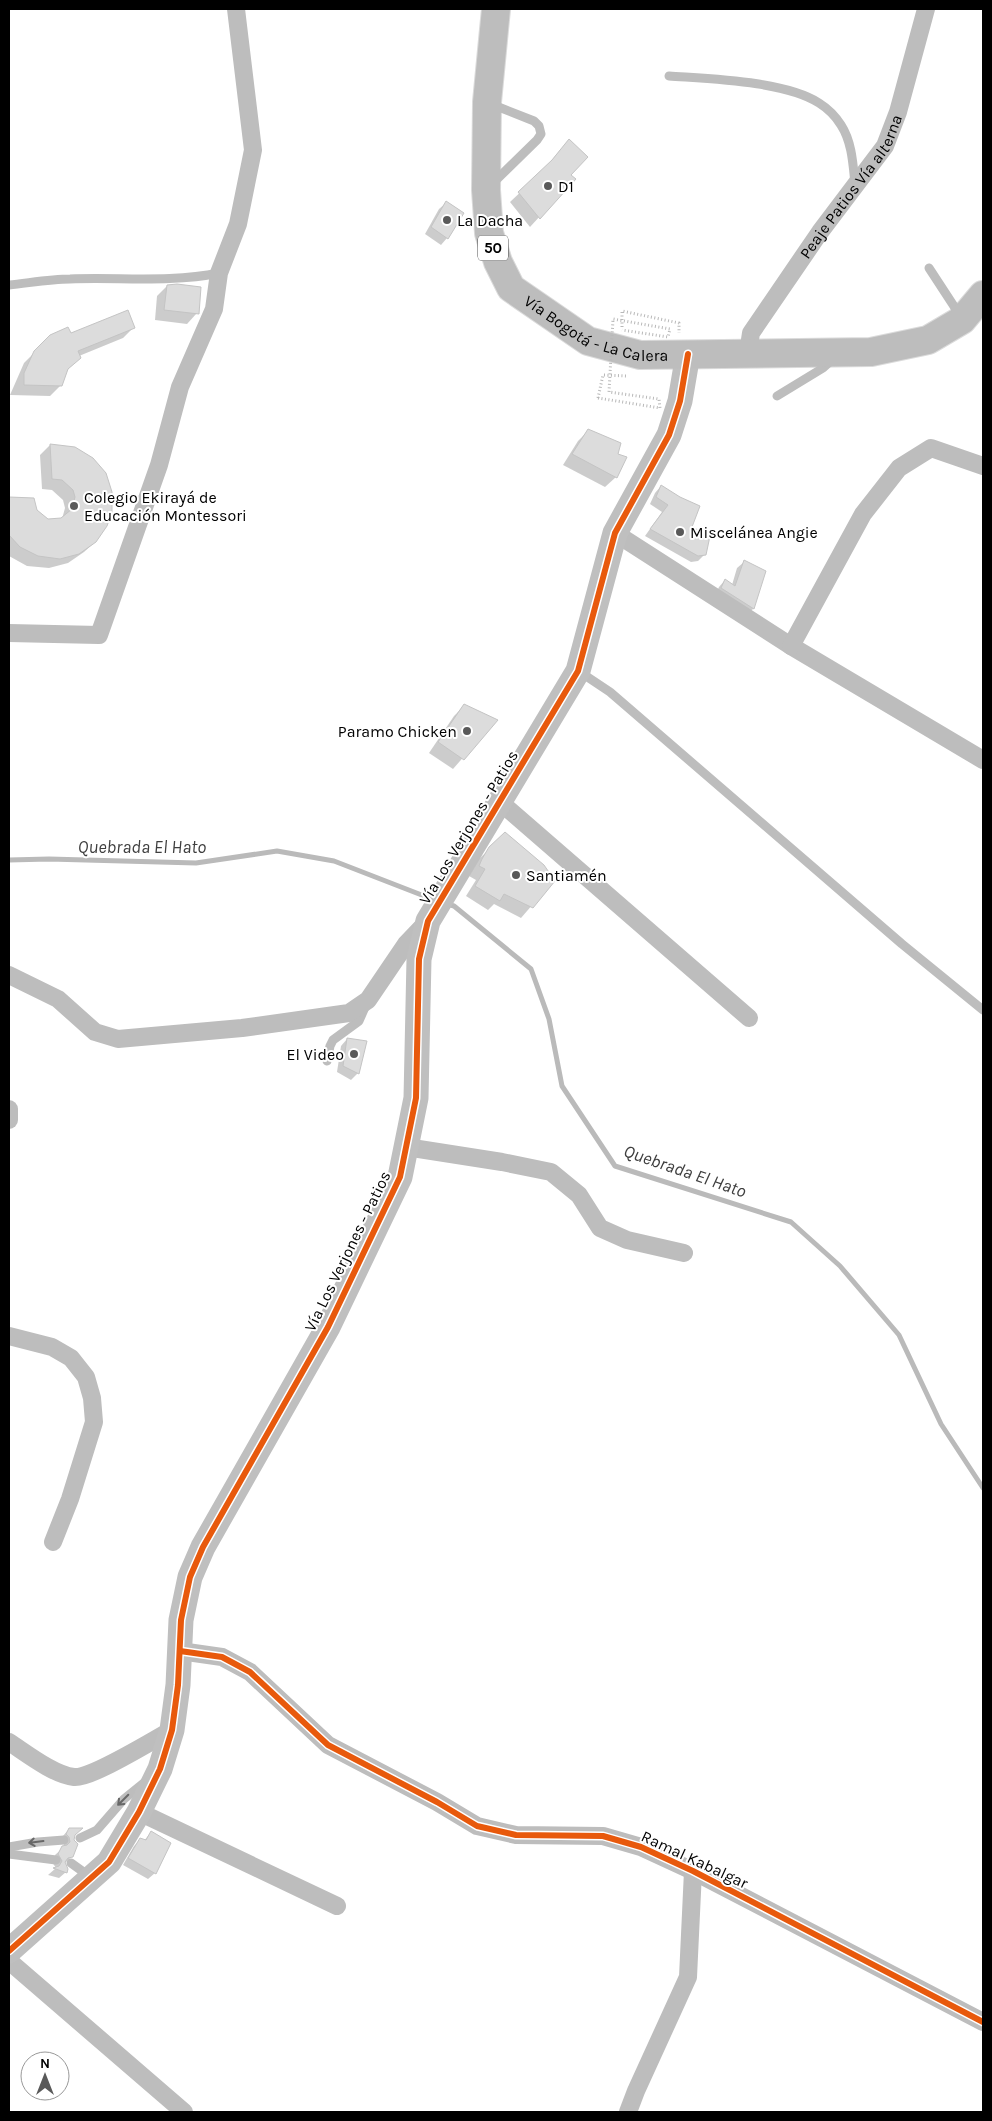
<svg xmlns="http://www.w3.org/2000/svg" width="992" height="2121" viewBox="0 0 992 2121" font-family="Karla,sans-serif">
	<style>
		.shadow { fill: #0003 }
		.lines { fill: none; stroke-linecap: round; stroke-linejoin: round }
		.stream { stroke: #bababa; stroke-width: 5 }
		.building { fill: #dcdcdc; stroke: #c4c4c4 }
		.primary-casing { stroke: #dbdbdb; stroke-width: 30 }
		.path { stroke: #b8b8b8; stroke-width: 3; stroke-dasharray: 1 2.5; stroke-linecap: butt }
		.lane { stroke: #bdbdbd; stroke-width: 9 }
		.street { stroke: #bdbdbd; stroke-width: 18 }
		.secondary { stroke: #bfbfbf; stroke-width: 25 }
		.primary { stroke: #bdbdbd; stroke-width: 28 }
		.path-bridge { stroke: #b8b8b8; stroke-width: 3; stroke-dasharray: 1 2.5; stroke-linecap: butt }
		.cycleway-casing { stroke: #fff; stroke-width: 9 }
		.cycleway { stroke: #e8590c; stroke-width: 6 }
		.oneway { stroke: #686868 }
		.poi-dot { fill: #595959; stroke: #fff; stroke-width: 2 }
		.labels { text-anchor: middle; stroke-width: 4; stroke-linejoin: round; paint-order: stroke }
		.shield { fill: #fff; stroke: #4c4c4c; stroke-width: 1 }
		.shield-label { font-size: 15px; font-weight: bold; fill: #000 }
		.poi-label { font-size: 16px; fill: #000; stroke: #fff; text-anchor: start }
		.street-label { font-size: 16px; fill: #000; stroke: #fff }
		.water-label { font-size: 18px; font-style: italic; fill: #3e3e3e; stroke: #fff }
	</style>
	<rect width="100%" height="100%" fill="#fff"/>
	<g class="shadow">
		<path d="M560,150l9,25 5,4 -44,48 -20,-25 35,-33z"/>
		<path d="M446,203l1,35 -6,7 -16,-11 14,-25z"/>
		<path d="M167,286l30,27 -10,11 -32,-4 2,-24z"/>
		<path d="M133,328l-10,10 -44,18 1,1 -14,14 -5,14 -11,11 -40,-1 14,-32 27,-27z"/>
		<path d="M589,430l27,25v22l-11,10 -42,-22 15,-24z"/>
		<path d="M50,445l25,3 20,94 -11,10 -16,11 -19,5 -22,-2 -18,-10v-58l24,1 3,12 12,9 14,-1 3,-11 -2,-8 -11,-10 -10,-1 -2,-34z"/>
		<path d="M661,486l30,41 14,27 -7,7 -7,1 -46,-26 17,-24 -12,-8 5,-11z"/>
		<path d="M744,562l21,10 -12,37 -7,6 -31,-20 4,-8 6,-7 7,5 5,-17z"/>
		<path d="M464,706l32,14 -43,49 -24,-16 25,-37z"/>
		<path d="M505,834l48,47 -32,37 -27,-14 -6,6 -22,-14 10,-16 -7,-4 10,-17z"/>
		<path d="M347,1039l18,3 -7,31 -7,7 -14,-8 4,-26z"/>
		<path d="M69,1829l4,7 -1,20 -8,8 2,8 -7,6 -11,-3 8,-7 -4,-6 3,-7 9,-8 -1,-11z"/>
		<path d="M151,1832l4,41 -7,6 -25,-14 11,-19 6,-6 4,1z"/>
	</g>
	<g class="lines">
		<g class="stream">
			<path d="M9,860l40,-1 147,4 81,-12 57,10 98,38"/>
			<path d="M447,904l7,2 77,63 18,50 13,67 53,80 176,56 49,44 59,69 42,89 42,64"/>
		</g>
	</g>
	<g class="building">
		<path d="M569,139l19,18 -17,18 5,4 -36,40 -22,-27 34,-32z"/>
		<path d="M446,201l18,12 -16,26 -17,-12z"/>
		<path d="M177,284l24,3 -2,27 -35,-4 3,-25z"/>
		<path d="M128,310l7,18 -57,23 3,7 -13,11 -6,17 -38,-1v-12l10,-22 16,-16 18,-8 3,6z"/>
		<path d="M588,429l33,14 -3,11 9,3 -10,21 -45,-24z"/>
		<path d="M50,444l25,3 18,11 13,15 6,19v20l-5,14 -11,16 -17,12 -19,5 -22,-3 -18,-9 -11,-12v-38l25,1 3,12 11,9 13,-1 11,-9 3,-12 -2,-7 -11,-10 -10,-1z"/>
		<path d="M661,485l19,12 20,9 -8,21 18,9 -4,19 -8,1 -48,-27 18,-24 -12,-8z"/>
		<path d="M744,560l22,11 -12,38 -33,-21 4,-9 10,7z"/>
		<path d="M464,704l34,16 -34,40 -26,-18z"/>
		<path d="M505,832l39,33 11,16 -22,27 -29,-14 -4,7 -25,-15 10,-17 -6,-3 3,-7 7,-12z"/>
		<path d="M347,1038l20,3 -8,33 -16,-8z"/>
		<path d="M69,1828h14l-8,7 -1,5 4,4 -5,13 -5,1 -3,4 3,7 -1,4 -14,-5 6,-2 3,-5 -4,-7 4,-8 5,-1 3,-3 -1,-5 -3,-3z"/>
		<path d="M151,1831l20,12 -15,31 -28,-16 12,-20 6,2z"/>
	</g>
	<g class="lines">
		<defs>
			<g id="primary">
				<path id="s2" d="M496,9l-9,93 -1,88 3,43 9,29 13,26 77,53 52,14 231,-3 57,-12 34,-20 21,-25"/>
			</g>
		</defs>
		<use href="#primary" class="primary-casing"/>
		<g class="path">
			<path d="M622,327v-16l57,12v10"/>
			<path d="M598,398l5,-23 25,1"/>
		</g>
		<g class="lane">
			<path d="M669,76c41,3 116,5 150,27 8,5 17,14 22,22 11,17 12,39 14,59"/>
			<path d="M491,104l43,17 5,5 2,8 -4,6 -45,44"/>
			<path d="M929,268l32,49"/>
			<path d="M9,285c20,-2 41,-6 61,-6 49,-2 100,4 149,-6"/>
			<path d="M777,396l46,-28 10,-9"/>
			<path d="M580,672l30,20 292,252 81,66"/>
			<path d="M327,1061l3,-15 3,-6 26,-19 7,-16"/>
			<path d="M80,1838l17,-8 27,-31 21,-17"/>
			<path d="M9,1847l29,-5 26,-2"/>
			<path d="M9,1854l47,6"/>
			<path d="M71,1863l18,13"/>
		</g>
		<g class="street">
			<path id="s1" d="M748,353l3,-20 15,-22 54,-79 65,-86 13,-34 28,-103"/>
			<path d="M615,533l176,113 192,114"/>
			<path d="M9,633l90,2 60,-170 21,-78 34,-78 5,-36 19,-49 15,-74 -17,-141"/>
			<path d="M791,646l72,-132 36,-46 32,-20 52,18"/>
			<path d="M499,801l250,217"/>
			<path d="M9,975l49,24 37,33 23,7 124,-11 107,-15 19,-13 38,-56 21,-22"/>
			<path d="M9,1109v11"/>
			<path d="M406,1147l96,15 49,10 28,23 21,33 27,12 57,13"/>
			<path d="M9,1336l43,11 19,11 15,19 6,21 2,24 -24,77 -17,43"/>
			<path d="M180,1651l42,6 28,15 78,73 109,57 40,24 39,9 87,1 38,11 52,24 290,151"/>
			<path d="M9,1742c17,11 45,33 65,35 17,2 79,-37 98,-47"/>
			<path d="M139,1812l198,94"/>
			<path d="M9,1961l175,151"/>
			<path d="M628,2112l8,-21 52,-114 5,-106"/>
		</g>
		<path class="secondary" d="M9,1951l100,-89 30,-50 21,-43 12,-39 6,-45 3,-65 9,-43 13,-30 125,-220 72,-150 16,-79 3,-139 9,-38 150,-250 37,-138 54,-98 11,-34 8,-47"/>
		<use href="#primary" class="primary"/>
		<path class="path-bridge" d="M598,398l62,10 -1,-9 -50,-7 4,-73 57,10 -2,8 -46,-7"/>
		<defs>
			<g id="cycleway">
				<path d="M180,1651l42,6 28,15 78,73 109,57 40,24 39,9 87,1 38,11 52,24 290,151"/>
				<path d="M9,1951l100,-89 30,-50 21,-43 12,-39 6,-45 3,-65 9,-43 13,-30 125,-220 72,-150 16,-79 3,-139 9,-38 150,-250 37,-138 54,-98 11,-34 8,-47"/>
			</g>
		</defs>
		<use href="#cycleway" class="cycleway-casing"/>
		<use href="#cycleway" class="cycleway"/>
	</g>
	<defs><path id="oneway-shaft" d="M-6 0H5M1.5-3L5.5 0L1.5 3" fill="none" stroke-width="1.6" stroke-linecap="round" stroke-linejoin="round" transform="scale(1.25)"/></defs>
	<g class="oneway">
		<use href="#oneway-shaft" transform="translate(123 1800) rotate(135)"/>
		<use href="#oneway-shaft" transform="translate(36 1842) rotate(173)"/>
	</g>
	<g class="poi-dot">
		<circle cx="548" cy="186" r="5"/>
		<circle cx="447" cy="220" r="5"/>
		<circle cx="74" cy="506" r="5"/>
		<circle cx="680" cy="532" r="5"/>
		<circle cx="467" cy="731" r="5"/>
		<circle cx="516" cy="875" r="5"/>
		<circle cx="354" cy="1054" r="5"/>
	</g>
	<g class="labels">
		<rect class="shield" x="478" y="235.5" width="30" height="25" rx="4"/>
		<g class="shield-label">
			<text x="493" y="253">50</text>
		</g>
		<g class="poi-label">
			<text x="558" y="192">D1</text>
			<text x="457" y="226">La Dacha</text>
			<text x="84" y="503">Colegio Ekirayá de<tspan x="84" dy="18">Educación Montessori</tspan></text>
			<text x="690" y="538">Miscelánea Angie</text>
			<text x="457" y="737" text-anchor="end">Paramo Chicken</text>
			<text x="526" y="881">Santiamén</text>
			<text x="344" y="1060" text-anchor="end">El Video</text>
		</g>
		<g class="street-label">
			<text dy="6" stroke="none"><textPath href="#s1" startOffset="198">Peaje Patios Vía alterna</textPath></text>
			<text dy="6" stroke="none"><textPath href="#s2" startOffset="381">Vía Bogotá - La Calera</textPath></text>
			<text transform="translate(468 827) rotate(-59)" y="6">Vía Los Verjones - Patios</text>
			<text transform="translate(347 1251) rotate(-64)" y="6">Vía Los Verjones - Patios</text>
			<text transform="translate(695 1859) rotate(25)" y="6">Ramal Kabalgar</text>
		</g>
		<g class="water-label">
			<text x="142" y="853">Quebrada El Hato</text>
			<text transform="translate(685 1171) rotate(19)" y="6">Quebrada El Hato</text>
		</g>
	</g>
	<rect width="992" height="2121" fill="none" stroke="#000000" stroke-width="20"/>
	<g transform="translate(45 2076)"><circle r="24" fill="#ffffff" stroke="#999999"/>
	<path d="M0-4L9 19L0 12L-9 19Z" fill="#595959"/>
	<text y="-8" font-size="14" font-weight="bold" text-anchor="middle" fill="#000000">N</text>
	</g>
</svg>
